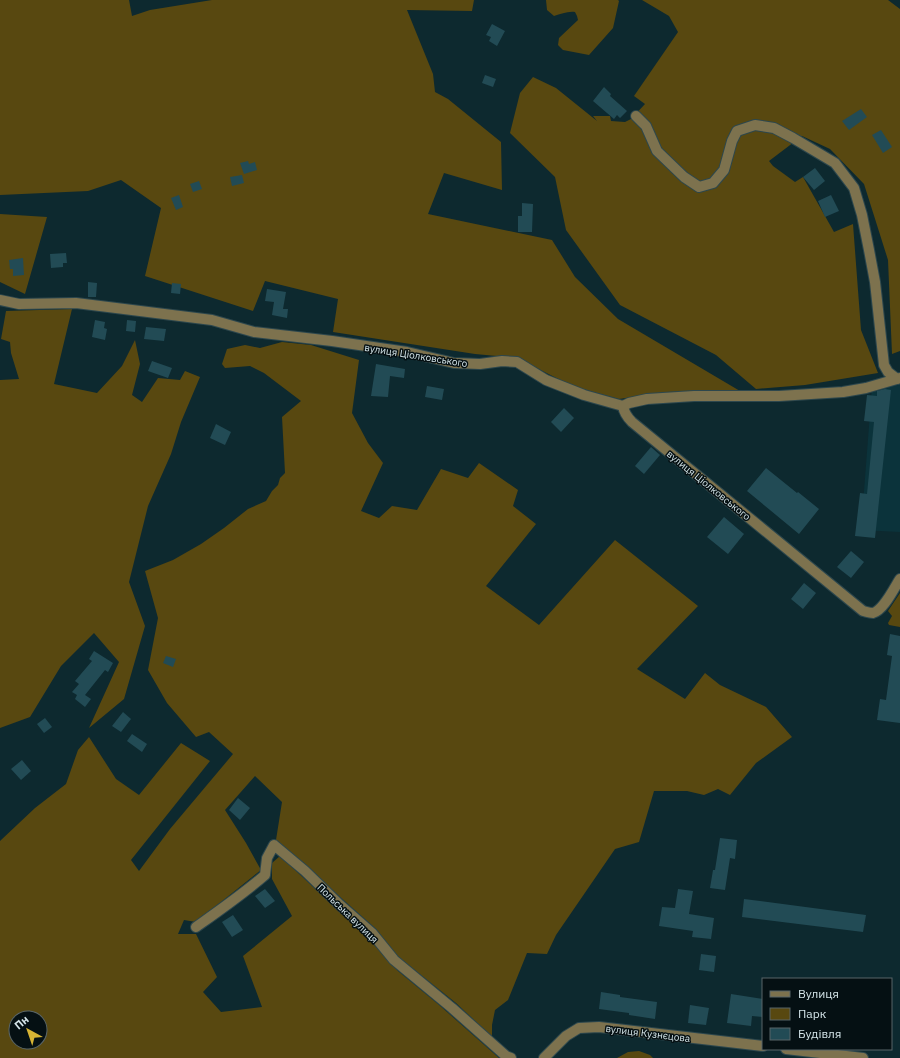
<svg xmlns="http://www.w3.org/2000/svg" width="900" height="1058" viewBox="0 0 900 1058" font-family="'IBM Plex Sans',sans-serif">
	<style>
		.built { fill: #0b333b }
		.green { fill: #584810; fill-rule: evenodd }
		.building { fill: #224b55 }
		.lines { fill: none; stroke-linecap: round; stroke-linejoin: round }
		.minor-casing { stroke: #2d474d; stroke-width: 12 }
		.minor { stroke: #7d724e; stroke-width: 10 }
		.labels { text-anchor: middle; stroke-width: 3; stroke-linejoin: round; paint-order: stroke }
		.street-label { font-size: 10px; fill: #d5e5e9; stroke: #051013 }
	</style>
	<rect width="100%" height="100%" fill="#0d292f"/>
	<path class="built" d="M900,380v152l-39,-2 11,-143z"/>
	<g class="green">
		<path d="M0,0h129l3,16 18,-6 62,-10h262l-2,11 -65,-1 26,64 2,18 13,7 53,43 1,48 -58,-17 -16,41 124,26 23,37 43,42 122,72 -73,1 -48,7 -45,-12 -57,-29 -42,-4 -142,-22 5,-33 -73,-18 -12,30 -108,-35 16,-68 -40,-28 -33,11 -88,4z"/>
		<path d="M546,0h72l1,1 -6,27 -24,27 -26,-5 -5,-5 1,-7 19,-18 -1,-4 -2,-4c-7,-1 -14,2 -21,4l-7,-6z"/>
		<path d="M642,0h246l12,9v342l-8,3 -4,-94 -24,-76 -34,-35 -28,-13 -33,25 4,5 22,16 8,-5 31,55 19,-8 8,106 17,43 -73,12 -49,4 -40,-34 -96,-50 -54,-75 -11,-53 -45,-44 10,-40 13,-16 23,11 41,33 -4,-5h17l1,5 14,1 6,-3 14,-15 -11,-8 44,-64 -9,-16z"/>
		<path d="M0,214l47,3 -22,77 -25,-12z"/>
		<path d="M72,309l-18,75 43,9 25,-27 13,-26 5,24 -8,31 10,7 16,-24 22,2 5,-9 15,6 -19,45 -10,32 -23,52 -19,76 16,44 -21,73 -35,29 30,-66 -25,-29 -33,33 -31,51 -30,11v-348l19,-1 -8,-26 -1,-11 -9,-3 5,-28z"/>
		<path d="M282,342l29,3 48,15 -7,53 16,30 15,20 -22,48 18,7 13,-12 25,4 24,-41 27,9 11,-15 39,27 -5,16 23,18 -50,62 53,39 76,-85 83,66 -61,63 48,30 20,-26 15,12 46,22 26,30 -36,26 -26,32 -12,-6 -14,6 -17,-4h-33l-15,51 -24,7 -59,86 -9,19 -20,-1 -19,47 -13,10 -3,15v12l-36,-34 -59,-47 -21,-27 -100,-89 6,-38 -27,-26 -30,34 21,33 15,27 -65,52 -12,-2 -6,14h18l21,43 -14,15 18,20 41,-5 -19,-51 49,-40 -20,-37v-16l8,-7 88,82 30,33 40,33 61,54h-499v-217l35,-33 31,-24 12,-34 11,-13 27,42 23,16 42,-52 29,18 -79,99 8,11 31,-42 63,-75 -24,-22 -13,5 -29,-34 -19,-33 10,-52 -13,-47 28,-11 28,-16 23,-16 24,-19 18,-8 6,-10 6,-6 2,-7 5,-5 -3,-56 19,-16 -37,-28 -14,-7 -25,2 -3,-4 5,-15 18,-4 15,3zM16,1018h24v24h-24z"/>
		<path d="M900,593v34l-11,-2 -1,-2 4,-7 -4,-5z"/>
		<path d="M639,1051l11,4 3,3h-36l11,-6z"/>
	</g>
	<g class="building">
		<path d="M492,24l13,7 -8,15 -8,-5 2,-4 -5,-2z"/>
		<path d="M485,75l11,4 -3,8 -11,-4z"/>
		<path d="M604,87l7,7 -1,2 17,15 -7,7 -3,-3 -3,4 -21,-18z"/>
		<path d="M861,109l6,8 -18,13 -7,-9z"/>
		<path d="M881,130l11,17 -9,6 -11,-18z"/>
		<path d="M248,161l1,3 6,-2 2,8 -13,4 -4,-11z"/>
		<path d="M815,168l10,13 -11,9 -11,-13z"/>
		<path d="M242,175l2,8 -12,3 -2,-9z"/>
		<path d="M199,181l3,8 -9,3 -3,-8z"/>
		<path d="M179,195l4,12 -7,3 -5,-12z"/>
		<path d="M831,195l8,16 -14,6 -7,-16z"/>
		<path d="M522,203l11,1 -1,28h-14v-16h4z"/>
		<path d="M66,253l1,10h-4v4l-12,1 -1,-14z"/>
		<path d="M23,258l1,17 -11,1v-7h-3l-1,-9z"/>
		<path d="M88,282l9,1 -1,14h-8z"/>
		<path d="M172,283l9,1 -1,10 -9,-1z"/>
		<path d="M267,289l19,3 -3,17h5l-1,9 -15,-3 2,-13 -9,-1z"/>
		<path d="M95,320l10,2 -1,6 3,1 -2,11 -13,-3z"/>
		<path d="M127,320l9,1 -1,11 -9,-1z"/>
		<path d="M146,327l20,2 -2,12 -20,-2z"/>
		<path d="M152,361l20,7 -4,10 -20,-7z"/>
		<path d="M376,364l29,5 -1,9 -14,-2 -2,21 -17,-1z"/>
		<path d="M427,386l17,3 -2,11 -17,-3z"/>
		<path d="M885,389l6,1 -16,148 -20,-2 5,-43 7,1 7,-72 -10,-1 3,-26 10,1v-5z"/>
		<path d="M564,408l10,10 -13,14 -10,-10z"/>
		<path d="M216,424l15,8 -6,13 -15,-7z"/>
		<path d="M651,447l9,8 -16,19 -9,-8z"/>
		<path d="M766,468l31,25 1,-1 21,17 -20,25 -52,-43z"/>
		<path d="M724,517l20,17 -16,20 -21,-17z"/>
		<path d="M851,551l13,11 -13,16 -14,-11z"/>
		<path d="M804,583l12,10 -13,16 -12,-10z"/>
		<path d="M890,634l10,2v87l-23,-3 3,-21 6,1 6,-44 -5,-1z"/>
		<path d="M94,651l19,12 -5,9 -3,-2 -20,25 6,4 -6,8 -10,-8 2,-4 -5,-3 7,-8 -4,-3 17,-20 -3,-2z"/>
		<path d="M166,656l10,3 -3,8 -10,-4z"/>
		<path d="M123,712l8,7 -10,13 -9,-6z"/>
		<path d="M45,718l7,9 -8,6 -7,-9z"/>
		<path d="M132,734l15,10 -5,8 -15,-11z"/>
		<path d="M22,760l9,11 -10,9 -10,-11z"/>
		<path d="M238,798l12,10 -10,12 -11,-10z"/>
		<path d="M720,838l17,2 -2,19 -5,-1 -5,32 -15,-2 3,-18h2z"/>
		<path d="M265,889l10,12 -10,7 -10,-12z"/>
		<path d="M678,889l15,2 -4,23 25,4 -3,21 -19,-2 1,-6 -34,-5 3,-19 13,1z"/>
		<path d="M744,899l122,16 -3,17 -121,-15z"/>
		<path d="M233,915l10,15 -11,7 -10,-15z"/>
		<path d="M701,954l15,2 -2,16 -15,-2z"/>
		<path d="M601,992l19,3v2l37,5 -2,17 -26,-4v-2l-30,-4z"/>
		<path d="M731,994l32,5v18l-11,-1 -1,10 -24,-3z"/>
		<path d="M690,1005l19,3 -3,17 -18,-2z"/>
	</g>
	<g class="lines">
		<defs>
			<g id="minor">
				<path d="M636,116l10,10 11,25 27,26 15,10 14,-4 11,-13 8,-29 5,-10 18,-6 19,3 19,10 42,25 19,25 8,27 7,35 6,32 9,83 4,7 9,7"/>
				<path d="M0,300l19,4 57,-1 136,17 42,12 78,9 75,11 47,11 26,1 22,-3 15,1 29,18 38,15 39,11c1,7 4,11 9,16l231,189c4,1 6,2 10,2 11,-3 21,-25 27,-34"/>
				<path d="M623,406l6,-3 18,-4 47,-3h85l64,-4 23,-4 34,-10"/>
				<path d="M196,927c24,-17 47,-33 69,-52l2,-17 7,-13 31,26 35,34 32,28 22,27 58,48 54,48 5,2"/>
				<path d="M786,1049l77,9"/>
				<path d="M544,1058l22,-22 13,-8 20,-1 164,19"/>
			</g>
		</defs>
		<use href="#minor" class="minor-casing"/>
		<use href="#minor" class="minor"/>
	</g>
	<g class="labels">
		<g class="street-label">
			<text transform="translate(416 355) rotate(9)" y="4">вулиця Ціолковського</text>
			<text transform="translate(709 485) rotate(39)" y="4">вулиця Ціолковського</text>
			<text transform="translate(348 913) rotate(44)" y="4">Польська вулиця</text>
			<text transform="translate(648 1033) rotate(7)" y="4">вулиця Кузнєцова</text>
		</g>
	</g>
	<rect x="762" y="978" width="130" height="72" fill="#051013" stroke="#586569"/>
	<rect x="770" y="991" width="20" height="6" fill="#7d724e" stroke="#586569"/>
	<text x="798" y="998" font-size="12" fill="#d5e5e9">Вулиця</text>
	<rect x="770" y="1008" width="20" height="12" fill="#584810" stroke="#586569"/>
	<text x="798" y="1018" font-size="12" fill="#d5e5e9">Парк</text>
	<rect x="770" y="1028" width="20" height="12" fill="#224b55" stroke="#586569"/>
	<text x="798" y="1038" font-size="12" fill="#d5e5e9">Будівля</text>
	<g transform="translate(28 1030) rotate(320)"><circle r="19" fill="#051013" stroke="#586569"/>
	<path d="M0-3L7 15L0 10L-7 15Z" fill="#d7b434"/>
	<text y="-6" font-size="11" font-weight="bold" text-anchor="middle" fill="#d5e5e9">Пн</text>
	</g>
</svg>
